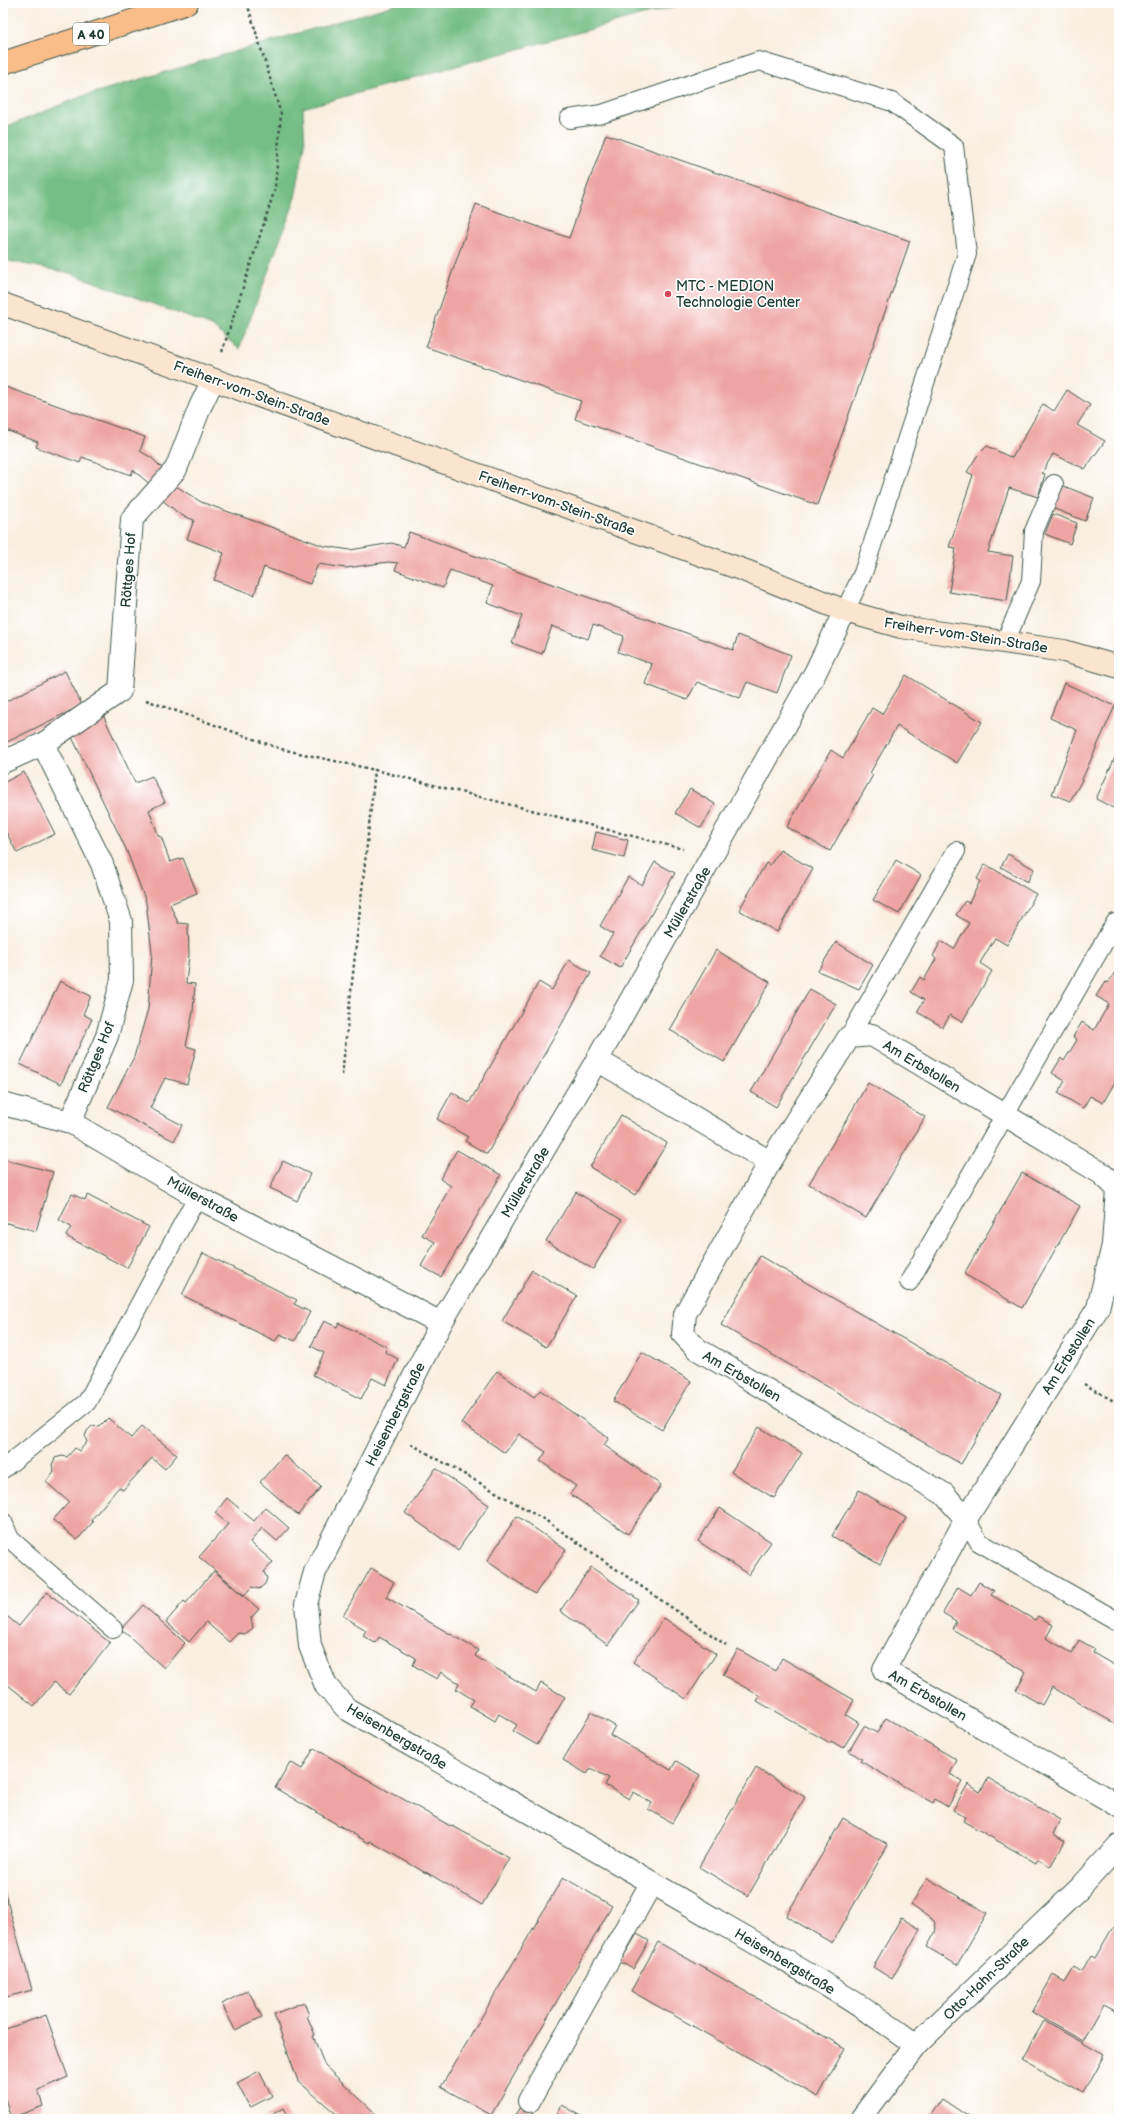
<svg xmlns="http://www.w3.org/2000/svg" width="1122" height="2122" viewBox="0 0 1122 2122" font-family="'Balsamiq Sans',sans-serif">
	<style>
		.forest { fill: #74be85; stroke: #4a7e5c }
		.building { fill: #eea4a2 }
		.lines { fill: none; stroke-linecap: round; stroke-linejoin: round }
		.lane-casing { stroke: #40584e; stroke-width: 20 }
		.street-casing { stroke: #40584e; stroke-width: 24 }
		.secondary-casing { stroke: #40584e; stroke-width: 24 }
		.highway-casing { stroke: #40584e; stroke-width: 24 }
		.path { stroke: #40584e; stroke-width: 2.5; stroke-dasharray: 3 3; stroke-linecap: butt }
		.lane { stroke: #fff; stroke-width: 18 }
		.street { stroke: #fff; stroke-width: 22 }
		.secondary { stroke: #fce5d0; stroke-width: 22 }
		.highway { stroke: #f8bd89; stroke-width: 22 }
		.poi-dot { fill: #d1495b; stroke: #fff; stroke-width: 1.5 }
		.labels { text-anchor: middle; stroke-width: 3.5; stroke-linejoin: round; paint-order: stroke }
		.shield { fill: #fff; stroke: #627771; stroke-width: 1 }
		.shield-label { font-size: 13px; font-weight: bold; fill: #1f3d34 }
		.poi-label { font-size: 14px; fill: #1f3d34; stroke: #fff; text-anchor: start }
		.street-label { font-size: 14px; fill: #1f3d34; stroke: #fff }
	</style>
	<rect width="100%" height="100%" fill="#fff"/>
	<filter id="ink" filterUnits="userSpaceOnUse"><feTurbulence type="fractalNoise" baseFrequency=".025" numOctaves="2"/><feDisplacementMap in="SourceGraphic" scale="8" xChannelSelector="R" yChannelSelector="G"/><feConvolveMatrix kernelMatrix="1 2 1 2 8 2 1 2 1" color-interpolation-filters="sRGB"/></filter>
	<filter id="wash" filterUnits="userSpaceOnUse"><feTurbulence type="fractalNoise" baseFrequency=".012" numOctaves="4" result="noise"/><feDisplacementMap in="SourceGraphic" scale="16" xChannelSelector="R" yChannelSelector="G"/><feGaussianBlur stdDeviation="0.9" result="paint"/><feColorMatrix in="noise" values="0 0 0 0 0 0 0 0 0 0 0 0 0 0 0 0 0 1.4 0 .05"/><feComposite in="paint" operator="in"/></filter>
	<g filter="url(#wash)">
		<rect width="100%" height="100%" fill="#f9efe0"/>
		<path class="forest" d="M401,3h286l-384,105 2,37 -11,58 -55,146 -27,-23 -142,-53 -67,-13v-132l80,-32z"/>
		<g id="blocks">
			<g class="building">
				<path d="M606,134l304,107 -93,264 -242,-86 6,-18 -155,-54 50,-143 93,34z"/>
				<path d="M3,386l142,51 -5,14 12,7 13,13 -13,15 -19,-16 -2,5 -49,-18 -2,6 -44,-16 2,-5 -35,-13z"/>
				<path d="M1067,390l23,15 -13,20 28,16 -20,28 -32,-15 -11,19 3,1 -7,23 -29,-9 -21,64 25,4 -6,45 -58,-9 7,-44 -7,-1 24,-72 -6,-3 10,-16 10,-10 25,12 31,-54 11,7z"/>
				<path d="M1061,485l33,13 -9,23 -33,-13z"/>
				<path d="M176,486l25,16 123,44 26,4 42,-7 12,4 5,-15 324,118 5,-15 53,20 -14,38 -30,-11 -7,16 -43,-16 -10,18 -42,-16 7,-20 -34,-12 6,-16 -31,-11 -5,14 -36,-13 -10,28 -30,-11 10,-27 -35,-13 6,-17 -43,-16 -7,18 -48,-18 3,-7 -10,-1 -42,6 -28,-4 -8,20 -46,-17 -10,28 -40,-15 10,-27 -37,-14 7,-19 -13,-5 -19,-15z"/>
				<path d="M1053,514l24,9 -7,21 -25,-10z"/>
				<path d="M65,671l17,34 -79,39v-41z"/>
				<path d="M906,675l76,47 -25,41 -60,-37 -27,47 3,2 -43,76 -43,-24 44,-77 12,8 29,-50 10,6z"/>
				<path d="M1064,683l51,23 -35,78 -10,17 -18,-7 25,-64 -27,-12z"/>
				<path d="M103,715l32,68 17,-7 13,26 -16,8 10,27 2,-1 9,26 13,-4 14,35 -27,11 8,19 10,1 1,31 -3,28 9,1 -2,28 -7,34 10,3 -9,35 -22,-6 -15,30 32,17 -8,16 -66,-34 26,-50 14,-48 4,-56 -6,-51 -20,-53 -57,-118z"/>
				<path d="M1119,749v62l-23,-12z"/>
				<path d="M24,772l31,62 -38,19 -14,-27v-43z"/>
				<path d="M690,789l25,15 -14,24 -26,-15z"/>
				<path d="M596,832l32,8 -4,18 -32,-8z"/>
				<path d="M780,850l33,19 -36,63 -38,-22 27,-47 4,2z"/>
				<path d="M1008,854l26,15 -7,13 -26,-15z"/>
				<path d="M896,860l25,15 -22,39 -26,-14z"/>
				<path d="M655,862l20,11 -55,95 -20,-12 13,-22 -13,-8 28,-49 14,8z"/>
				<path d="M985,864l51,30 -29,51 -12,-7 -15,25 12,8 -30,51 -12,-7 -7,12 -26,-15 7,-12 -13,-8 9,-15 4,3 12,-21 -3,-3 8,-15 13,8 15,-26 -13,-8 9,-14 4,2 11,-22 -3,-2z"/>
				<path d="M836,942l37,23 -14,24 -41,-18z"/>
				<path d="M716,950l54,32 -46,80 -54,-32z"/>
				<path d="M569,960l22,13 -104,181 -22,-13 3,-4 -31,-18 15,-27 17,11 70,-121 13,8z"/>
				<path d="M1119,966v109l-16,28 -13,-7 -7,12 -25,-15 7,-12 -13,-8 9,-15 3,3 13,-21 -4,-3 9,-15 12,8 15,-26 -13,-8 9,-14 3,1z"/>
				<path d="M60,981l31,15 -8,18 9,5 -31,65 -41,-20z"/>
				<path d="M810,989l26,15 -60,103 -25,-15z"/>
				<path d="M868,1083l57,34 -59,101 -57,-34z"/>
				<path d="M621,1115l46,28 -32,52 -45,-28z"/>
				<path d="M457,1150l44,25 -60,102 -20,-11 14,-24 -13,-7 29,-49 -11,-7z"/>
				<path d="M3,1159l50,13 -17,59 -33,-9z"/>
				<path d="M283,1161l27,13 -13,27 -27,-13z"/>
				<path d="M1022,1173l58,33 -58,102 -58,-34z"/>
				<path d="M576,1192l46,28 -29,49 -47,-28z"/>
				<path d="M72,1194l13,6 2,-5 62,32 -22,41 -61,-32 5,-9 -12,-7z"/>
				<path d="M203,1253l94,47 -3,4 16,8 -15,29 -15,-7 -5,7 -93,-46z"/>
				<path d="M760,1256l241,139 -40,69 -240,-139z"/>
				<path d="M532,1270l45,26 -31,51 -44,-26z"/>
				<path d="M324,1321l13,6 2,-4 48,24 -2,5 13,7 -12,26 -14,-7 -11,21 -48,-24 11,-22 -13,-7z"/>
				<path d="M642,1352l49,29 -29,49 -49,-29z"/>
				<path d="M497,1371l37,26 6,-7 69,48 -5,7 57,40 -33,49 -58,-40 6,-8 -36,-25 6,-9 -27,-18 -14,19 -44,-30z"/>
				<path d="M108,1418l23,20 11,-12 35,29 -12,14 -13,-11 -29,32 -4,-3 -28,33 2,2 -16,18 -24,-20 16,-18 -23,-20 8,-11 -2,-6 3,-7 7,-2 5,1 8,-9 4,3 8,-9 -2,-5 2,-6 5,-5 7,1z"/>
				<path d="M759,1427l43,26 -28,45 -43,-26z"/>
				<path d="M284,1455l37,32 -23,28 -38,-33z"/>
				<path d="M436,1468l53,37 -31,45 -53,-37z"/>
				<path d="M859,1490l47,28 -26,46 -48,-28z"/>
				<path d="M227,1498l27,23 11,-14 24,21 -12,13 -15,-13 -12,14 23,20 -9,10 3,6 -2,6 -6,5 -7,-2 -8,8 -45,-38 29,-33 -13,-11z"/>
				<path d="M720,1508l51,34 -22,33 -51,-34z"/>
				<path d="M517,1516l49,34 -31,44 -48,-33z"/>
				<path d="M591,1567l48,33 -31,45 -48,-34z"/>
				<path d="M371,1568l23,14 -8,15 92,53 -3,6 61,36 5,-9 24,14 -28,48 -24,-14 4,-6 -18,-11 -4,7 -25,-15 4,-6 -18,-11 3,-6 -18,-11 -4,7 -13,-7 -11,-7 3,-7 -37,-21 -4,6 -12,-7 3,-6 -23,-14z"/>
				<path d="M214,1571l45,38 -8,9 2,10 -8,6 -7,-1 -9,9 -23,-20 -17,20 -23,-20 18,-21 2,2z"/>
				<path d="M979,1582l15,9 -3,4 44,25 3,-4 15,9 -7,13 26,15 7,-13 16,9 -2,4 26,15v58l-67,-39 -10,18 -26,-15 10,-18 -74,-43 4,-8 -13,-8 15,-26 13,8z"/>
				<path d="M47,1592l63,51 -41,51 -15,-12 -20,24 -31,-25v-68l16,13z"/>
				<path d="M143,1605l42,38 -21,25 -43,-39z"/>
				<path d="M664,1618l52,36 -30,45 -53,-37z"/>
				<path d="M738,1649l37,22 7,-13 72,42 -8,15 13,8 -16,25 -12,-7 -1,2 -73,-42 3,-5 -37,-21z"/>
				<path d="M591,1712l24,14 -5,9 61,35 5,-9 24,14 -28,48 -24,-14 4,-6 -18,-11 -5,7 -24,-14 4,-7 -18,-10 -4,6 -24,-14z"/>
				<path d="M886,1718l71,42 -7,14 12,7 -14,26 -13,-8 -2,4 -73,-42 2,-2 -13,-8 15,-25 13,7z"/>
				<path d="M314,1748l82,48v-1l56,32 1,-1 56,32 -27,47 -56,-33v1l-56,-32 -1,2 -94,-55 15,-26 12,7z"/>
				<path d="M756,1768l49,29 -57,99 -49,-29z"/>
				<path d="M988,1778l72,42 -7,14 12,7 -15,26 -12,-8 -2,4 -73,-42 2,-4 -12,-7 15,-26 12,8z"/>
				<path d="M843,1818l45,27 -56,98 -46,-27z"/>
				<path d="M563,1877l49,29 -121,209 -50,-28z"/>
				<path d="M927,1878l60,35 -30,52 -30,-18 8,-14 1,-5 -2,-7 -23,-16z"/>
				<path d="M3,1886l29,104 -29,8z"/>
				<path d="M901,1918l19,11 -28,50 -19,-12z"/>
				<path d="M1113,1927l6,3v82l-15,-8 -21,37 -51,-29 21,-37 12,7 9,-15 8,5 9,-16 4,2z"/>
				<path d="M637,1934l12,7 -16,28 -13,-7z"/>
				<path d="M658,1942l187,106 -27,49 -187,-106z"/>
				<path d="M248,1990l14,27 -27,13 -13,-26z"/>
				<path d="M304,2002l5,13 -2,1 8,19 -2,1 12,30 50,47 -7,6h-26l-44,-38 -24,-67z"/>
				<path d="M46,2015l22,62 -30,13 5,16 -32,12 -8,-26v-62z"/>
				<path d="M1044,2021l60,34 -21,38 -61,-34z"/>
				<path d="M259,2071l13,25 -21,11 -3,-3 -11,-21z"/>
				<path d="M942,2099l30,20h-44z"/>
				<path d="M521,2105l13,8 -4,6h-17z"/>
				<path d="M562,2105l25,14h-33z"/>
				<path d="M283,2108l6,11h-26z"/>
			</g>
		</g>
	</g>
	<g filter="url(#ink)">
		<use href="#blocks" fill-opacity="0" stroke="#40584e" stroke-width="1"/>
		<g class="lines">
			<defs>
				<g id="lane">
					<path d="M569,119l33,-5 157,-53 133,41 62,44 13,108 -104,319 -18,38"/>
					<path d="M1005,642l26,-61 3,-50 20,-47"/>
					<path d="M849,1037l107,-186"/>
					<path d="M909,1282l206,-359"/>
					<path d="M3,1469l84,-67 110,-205"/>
					<path d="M966,1519l13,23 140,80"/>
					<path d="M3,1522l7,17 103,90"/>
				</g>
				<g id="street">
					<path d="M43,744l77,-53 12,-172 44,-50 24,-62 13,-27"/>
					<path d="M3,762l40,-18 59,120 19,57 1,59 -15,56 -37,86"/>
					<path d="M597,1060l173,102"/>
					<path d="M3,1104l67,18 127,75 244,126 156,-263 218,-387 30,-62"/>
					<path d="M441,1323l-126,249 -9,32 4,42 16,40 21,23c125,71 249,140 372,213 67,39 135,77 197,123"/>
					<path d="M966,1519l-22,-25 -247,-145 -14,-15 2,-20 85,-152 79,-125 23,-2 229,138 16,15 -4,57 -15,63 -132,211 -82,151 235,136"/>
					<path d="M529,2101l123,-219"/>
					<path d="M861,2119l55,-74 164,-157 39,-43"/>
				</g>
				<path id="secondary" d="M3,304l743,267 99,40 56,16 163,24 55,16"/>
				<path id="highway" d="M3,63l184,-60"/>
			</defs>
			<use href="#lane" class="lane-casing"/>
			<use href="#street" class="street-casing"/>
			<use href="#secondary" class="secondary-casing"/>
			<use href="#highway" class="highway-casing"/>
			<g class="path">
				<path d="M222,352l53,-163 6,-75 -34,-111"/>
				<path d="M146,700l135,49 94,21"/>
				<path d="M342,1075l33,-305 308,79"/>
				<path d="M1084,1384l35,20"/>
				<path d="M411,1444l134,76 181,125"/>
			</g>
			<use href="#lane" class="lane"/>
			<use href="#street" class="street"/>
			<use href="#secondary" class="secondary"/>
			<use href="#highway" class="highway"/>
		</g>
	</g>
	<circle class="poi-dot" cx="668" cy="294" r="4"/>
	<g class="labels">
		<rect class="shield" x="73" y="23" width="36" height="22" rx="3"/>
		<g class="shield-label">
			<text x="91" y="39">A 40</text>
		</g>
		<g class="poi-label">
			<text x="676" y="291">MTC - MEDION<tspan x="676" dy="16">Technologie Center</tspan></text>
		</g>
		<g class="street-label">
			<text transform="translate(252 393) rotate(20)" y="5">Freiherr-vom-Stein-Straße</text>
			<text transform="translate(557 503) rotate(20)" y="5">Freiherr-vom-Stein-Straße</text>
			<text transform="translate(128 570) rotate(-86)" y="5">Röttges Hof</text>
			<text transform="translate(966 635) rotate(9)" y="5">Freiherr-vom-Stein-Straße</text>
			<text transform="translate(687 902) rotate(-60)" y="5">Müllerstraße</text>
			<text transform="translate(96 1057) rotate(-68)" y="5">Röttges Hof</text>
			<text transform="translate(922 1066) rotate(31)" y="5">Am Erbstollen</text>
			<text transform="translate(525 1182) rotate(-59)" y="5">Müllerstraße</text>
			<text transform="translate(203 1199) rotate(29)" y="5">Müllerstraße</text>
			<text transform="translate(1068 1356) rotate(-58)" y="5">Am Erbstollen</text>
			<text transform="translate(742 1376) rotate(30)" y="5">Am Erbstollen</text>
			<text transform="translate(395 1414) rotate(-63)" y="5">Heisenbergstraße</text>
			<text transform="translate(928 1695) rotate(30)" y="5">Am Erbstollen</text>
			<text transform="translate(397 1736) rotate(31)" y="5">Heisenbergstraße</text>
			<text transform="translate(785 1961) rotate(31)" y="5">Heisenbergstraße</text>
			<text transform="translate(986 1978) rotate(-44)" y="5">Otto-Hahn-Straße</text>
		</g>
	</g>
	<rect width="1122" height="2122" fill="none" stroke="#fff" stroke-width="16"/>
</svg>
